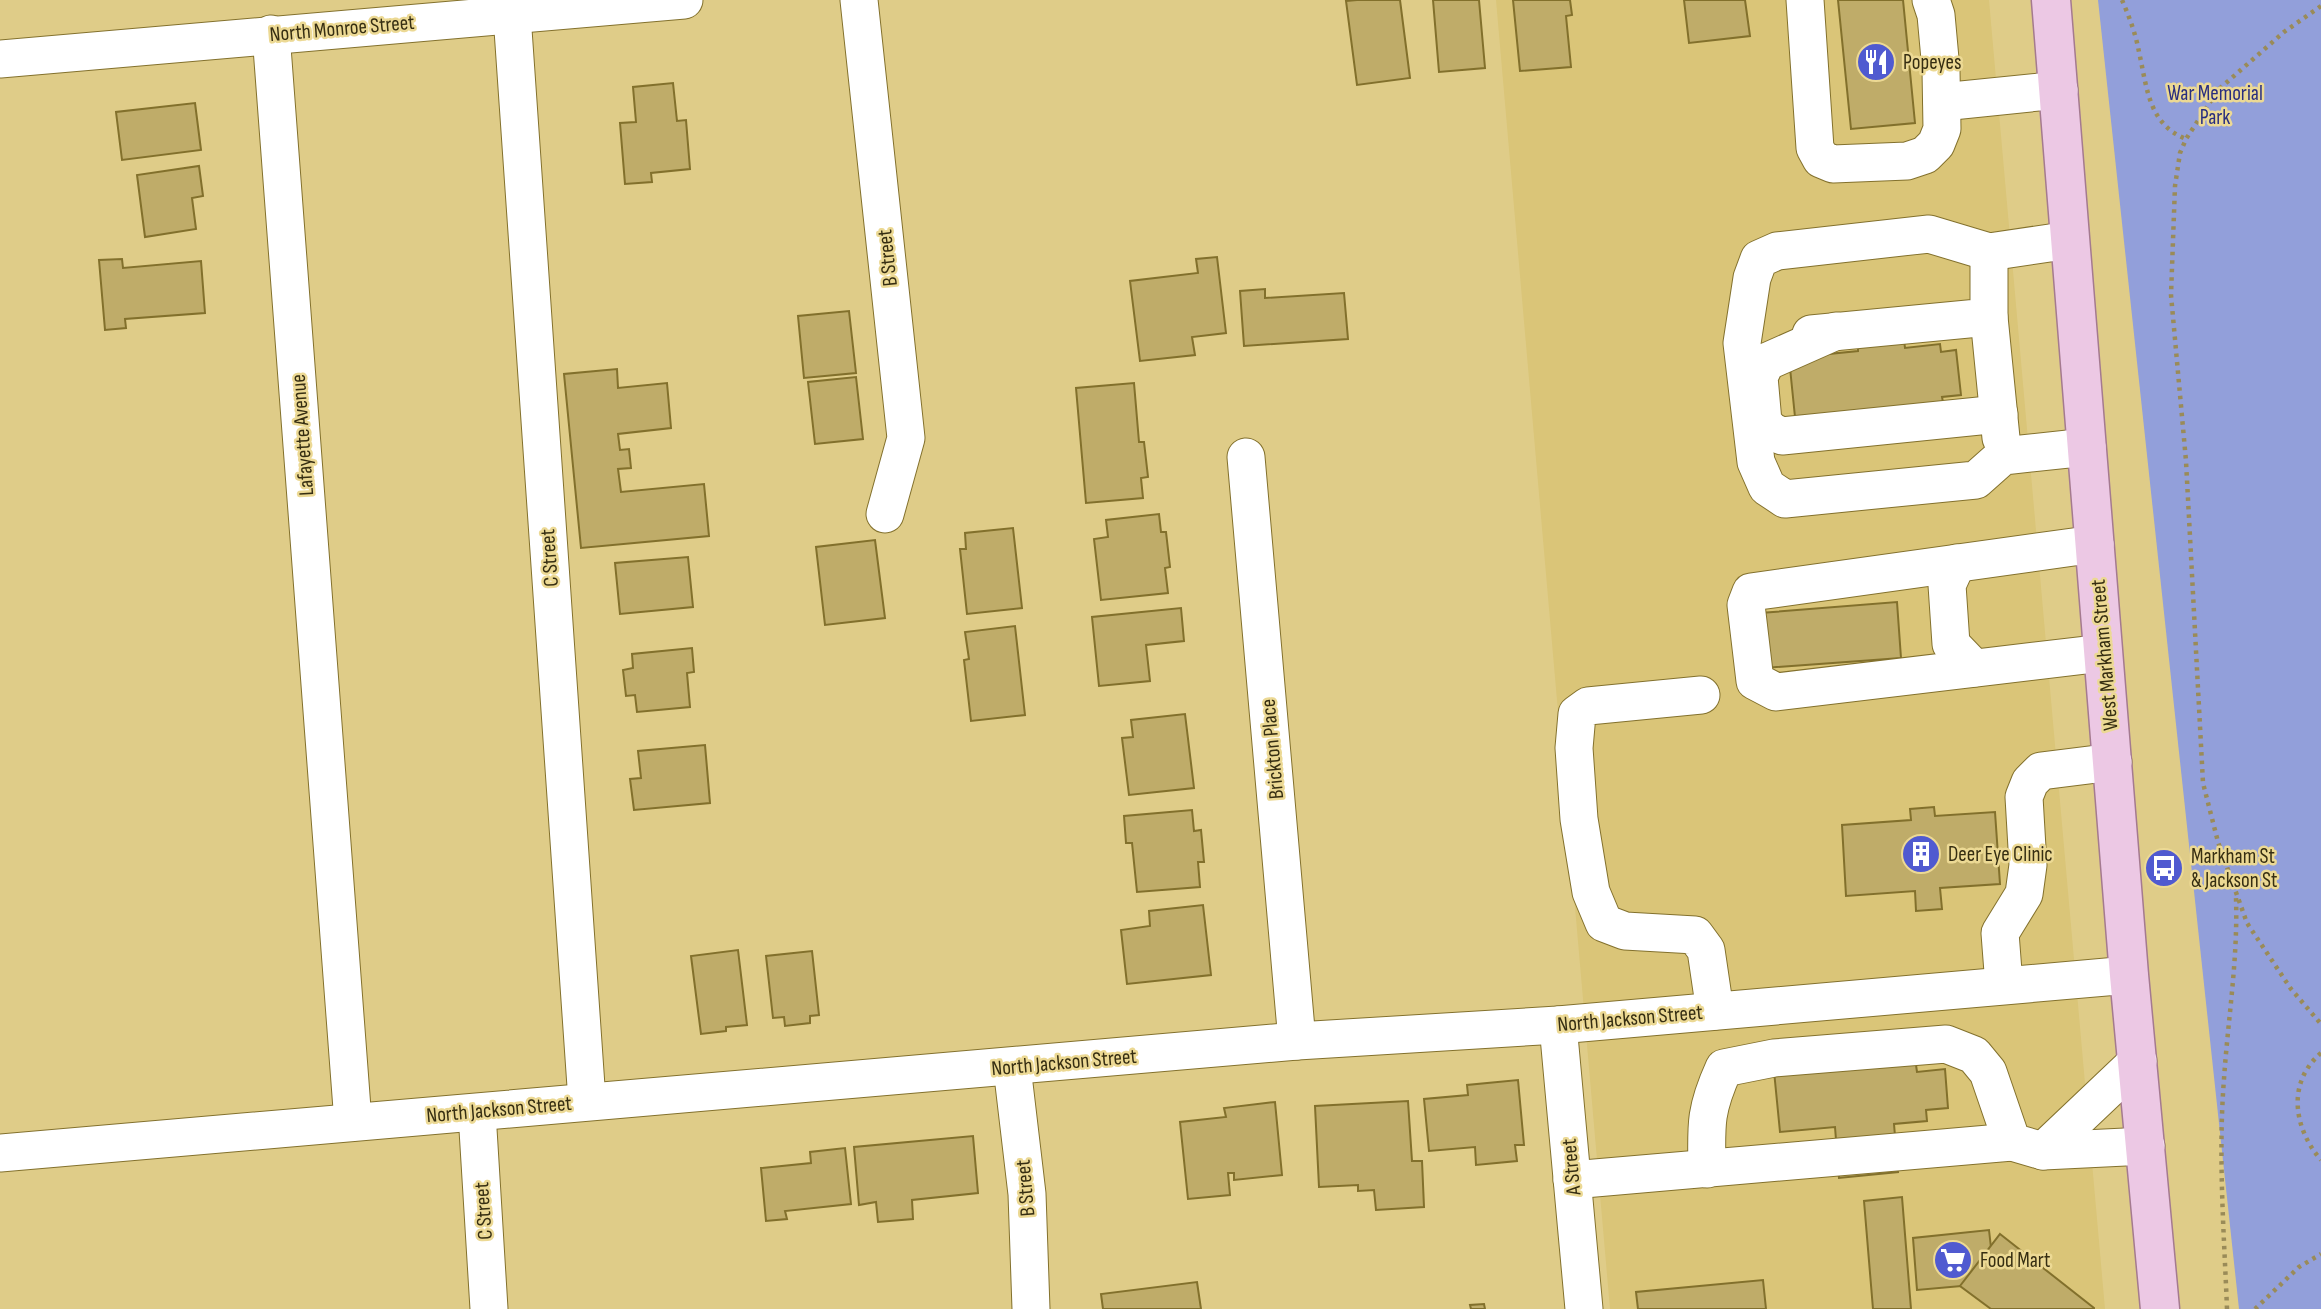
<svg xmlns="http://www.w3.org/2000/svg" width="2321" height="1309" viewBox="0 0 2321 1309" font-family="'Sofia Sans Condensed',sans-serif">
	<style>
		.built { fill: #dac578 }
		.green { fill: #929fda }
		.building { fill: #bfac69; stroke: #82702c; stroke-width: 2 }
		.lines { fill: none; stroke-linecap: round; stroke-linejoin: round }
		.minor-casing { stroke: #83712d; stroke-width: 39 }
		.major-casing { stroke: #a47a8f; stroke-width: 41 }
		.path { stroke: #9a8b58; stroke-width: 4.5; stroke-dasharray: 3.5 5; stroke-linecap: butt }
		.minor { stroke: #fff; stroke-width: 37 }
		.major { stroke: #ecc8e4; stroke-width: 38 }
		.labels { text-anchor: middle; stroke-width: 5; stroke-linejoin: round; paint-order: stroke }
		.street-label { font-size: 21px; fill: #362e12; stroke: #ecd994 }
		.poi-label { font-size: 21px; fill: #362e12; stroke: #ecd994; text-anchor: start }
		.park-label { font-size: 21px; fill: #282d7f; stroke: #ecd994 }
	</style>
	<rect width="100%" height="100%" fill="#dfcc88"/>
	<path class="built" d="M1496,0h493l116,1309h-495z"/>
	<path class="green" d="M2098,0h223v1309h-82z"/>
	<g class="building">
		<path d="M1357,0h43l10,78 -53,7 -11,-84z"/>
		<path d="M1433,0h46l6,68 -46,4z"/>
		<path d="M1513,0h57l2,15 -6,1 5,51 -51,4z"/>
		<path d="M1684,0h61l5,36 -61,7z"/>
		<path d="M1838,0h65l12,123 -64,6z"/>
		<path d="M673,83l4,38 9,-1 4,49 -39,4 1,9 -27,2 -5,-61 16,-1 -3,-35z"/>
		<path d="M195,103l6,47 -79,10 -6,-48z"/>
		<path d="M199,166l4,30 -11,2 4,31 -51,8 -8,-62z"/>
		<path d="M1217,257l9,76 -34,4 3,18 -55,6 -10,-80 68,-8 -2,-14z"/>
		<path d="M122,259l1,9 78,-7 4,52 -80,6 1,9 -21,2 -6,-70z"/>
		<path d="M1265,289v9l79,-5 4,46 -104,7 -4,-55z"/>
		<path d="M849,311l7,62 -52,5 -6,-62z"/>
		<path d="M1904,340l1,8 35,-4 1,8 15,-2 5,45 -19,2 1,5 -148,15 -6,-59 69,-7v-7z"/>
		<path d="M617,369l1,19 49,-5 4,45 -53,6 2,16 9,-1 2,19 -13,1 3,23 83,-8 5,52 -128,12 -17,-174z"/>
		<path d="M856,377l7,62 -48,5 -7,-62z"/>
		<path d="M1134,383l5,59h5l4,35 -7,1 2,20 -57,5 -10,-115z"/>
		<path d="M1159,514l2,18h5l4,35 -5,1 3,25 -67,7 -7,-61 14,-2 -2,-17z"/>
		<path d="M1013,528l9,80 -55,6 -7,-65h6l-1,-16z"/>
		<path d="M875,540l10,78 -60,7 -9,-78z"/>
		<path d="M688,557l5,50 -73,7 -5,-51z"/>
		<path d="M1897,602l4,56 -137,10 -4,-55z"/>
		<path d="M1181,608l3,33 -38,4 4,36 -51,5 -7,-69z"/>
		<path d="M1015,626l10,89 -54,6 -7,-61 5,-1 -4,-27z"/>
		<path d="M692,648l2,24 -7,1 3,34 -53,5 -2,-17 -9,1 -3,-26 10,-2 -1,-14z"/>
		<path d="M1185,714l9,74 -65,7 -7,-57 11,-1 -2,-17z"/>
		<path d="M705,745l5,58 -76,7 -4,-31 11,-1 -3,-27z"/>
		<path d="M1934,807l1,9 60,-4 5,72 -60,4 2,21 -26,2 -1,-20 -69,5 -4,-71 69,-5 -1,-11z"/>
		<path d="M1192,810l2,21 7,-1 3,32h-6l2,25 -63,5 -5,-49h-6l-2,-27z"/>
		<path d="M1203,905l8,70 -84,9 -6,-54 29,-4 -1,-15z"/>
		<path d="M738,950l9,75 -21,2v4l-25,3 -10,-78z"/>
		<path d="M812,951l7,64 -9,1v7l-25,3 -1,-9 -11,1 -7,-62z"/>
		<path d="M1915,1058l2,14 28,-3 3,39 -22,2 1,11 -33,3 4,48 -59,6 -4,-51 -55,5 -6,-61z"/>
		<path d="M1518,1080l6,65h-9l2,16 -41,4 -1,-18 -46,4 -5,-52 44,-4 -1,-10z"/>
		<path d="M1408,1101l4,60h10l2,46 -48,3 -2,-20 -16,1v-6l-39,2 -4,-81z"/>
		<path d="M1275,1102l7,73 -48,5v-7h-6l2,22 -42,4 -8,-77 46,-5 -2,-9z"/>
		<path d="M973,1136l5,57 -66,7 1,19 -35,3 -2,-20 -17,3 -5,-58z"/>
		<path d="M845,1148l6,56 -66,7 2,8 -21,2 -5,-53 50,-5 -1,-11z"/>
		<path d="M1902,1197l9,112h-38l-9,-108z"/>
		<path d="M1989,1230l6,53 -78,7 -4,-52z"/>
		<path d="M2000,1234l94,74v1h-103l-31,-23z"/>
		<path d="M1763,1280l3,29h-128l-2,-17z"/>
		<path d="M1197,1282l4,27h-98l-2,-15z"/>
		<path d="M1484,1304l1,5h-14l-1,-4z"/>
	</g>
	<g class="lines">
		<defs>
			<g id="minor">
				<path d="M859,0l47,438 -21,76"/>
				<path d="M1805,0l10,148 6,11 12,5 74,-3 18,-6 11,-11 6,-15 -1,-59 -5,-55 -5,-15"/>
				<path d="M512,15l75,1086"/>
				<path d="M271,34l82,1088"/>
				<path d="M0,59l684,-59"/>
				<path d="M1942,102l117,-12"/>
				<path d="M2070,240l-81,12 -60,-18 -152,17 -18,8 -7,19 -10,65 14,119 11,25 18,12 191,-19 27,-24 84,-9"/>
				<path d="M1989,317l12,121"/>
				<path d="M1836,331l-70,31 -7,15 4,45 8,9 11,5 217,-22"/>
				<path d="M1811,334l178,-17v-65"/>
				<path d="M1246,457l51,584"/>
				<path d="M2095,544l-344,48 -5,13 9,76 21,11 327,-39"/>
				<path d="M1957,563l-10,22 4,59 23,24"/>
				<path d="M1701,695l-113,11 -11,8 -3,34 5,71 12,73 13,31 21,8 70,4 11,15 9,61"/>
				<path d="M2004,985l-4,-52 24,-39 4,-29 -4,-68 6,-15 11,-11 72,-9"/>
				<path d="M1558,1025l26,284"/>
				<path d="M1012,1067l15,127 4,115"/>
				<path d="M477,1113l12,196"/>
				<path d="M2043,1151l95,-90"/>
				<path d="M0,1153l1297,-112 261,-16 571,-50"/>
				<path d="M1707,1169c-1,-45 -2,-59 17,-101l50,-10 172,-14 28,11 14,17 24,70 31,9 103,-5"/>
				<path d="M1572,1180l440,-38"/>
			</g>
			<path id="major" d="M2051,0l78,975 31,334"/>
		</defs>
		<use href="#minor" class="minor-casing"/>
		<use href="#major" class="major-casing"/>
		<g class="path">
			<path d="M2122,0c7,16 14,35 17,52 8,35 9,72 47,87"/>
			<path d="M2321,6l-37,26 -66,58 -32,49 -6,14 -5,33 -4,109 15,166 17,322 15,59 29,81 44,66 30,35"/>
			<path d="M2321,1053c-35,30 -27,76 0,107"/>
			<path d="M2227,1309c-3,-77 -9,-153 -3,-230 4,-60 14,-120 12,-181"/>
			<path d="M2255,1309l44,-42 22,-13"/>
		</g>
		<use href="#minor" class="minor"/>
		<use href="#major" class="major"/>
	</g>
	<defs>
		<symbol id="restaurant-disc" viewBox="-11 -11 22 22"><circle r="9.5" fill="#505ad0" stroke="#ecd994"/><path d="M-5-6h1v4h1v-4h1v4h1v-4h1v5L-1.5 .5V6h-2V.5L-5-1ZM5-6V6H3V1.5H1.5Q1.5-4 5-6Z" fill="#fff"/></symbol>
		<symbol id="building-disc" viewBox="-11 -11 22 22"><circle r="9.5" fill="#505ad0" stroke="#ecd994"/><path d="M-4-6H4V6H1V3H-1V6H-4ZM-2.5-4.3h1.7v1.8h-1.7ZM.8-4.3h1.7v1.8H.8ZM-2.5-1h1.7V.8h-1.7ZM.8-1h1.7V.8H.8Z" fill="#fff"/></symbol>
		<symbol id="bus-disc" viewBox="-11 -11 22 22"><circle r="9.5" fill="#505ad0" stroke="#ecd994"/><path d="M-5-6H5V4H4V6H2V4H-2V6H-4V4H-5ZM-3.5-4V0h7V-4ZM-3.5 1.2v1.5H-2V1.2ZM2 1.2v1.5H3.5V1.2Z" fill="#fff"/></symbol>
		<symbol id="supermarket-disc" viewBox="-11 -11 22 22"><circle r="9.5" fill="#505ad0" stroke="#ecd994"/><path d="M-6-5.5h2.5l.6 2H6L4.5 2H-2.5L-4.4-4H-6ZM-1.5 3.2a1.3 1.3 0 1 0 .1 0ZM3 3.2a1.3 1.3 0 1 0 .1 0Z" fill="#fff"/></symbol>
	</defs>
	<g fill-rule="evenodd">
		<use href="#restaurant-disc" x="1854" y="40" width="44" height="44"/>
		<use href="#building-disc" x="1899" y="832" width="44" height="44"/>
		<use href="#bus-disc" x="2142" y="846" width="44" height="44"/>
		<use href="#supermarket-disc" x="1931" y="1238" width="44" height="44"/>
	</g>
	<g class="labels">
		<g class="street-label">
			<text transform="translate(342 28) rotate(-5)" y="7">North Monroe Street</text>
			<text transform="translate(887 258) rotate(-96)" y="7">B Street</text>
			<text transform="translate(302 435) rotate(-94)" y="7">Lafayette Avenue</text>
			<text transform="translate(549 558) rotate(-94)" y="7">C Street</text>
			<text transform="translate(2104 655) rotate(-95)" y="7">West Markham Street</text>
			<text transform="translate(1272 749) rotate(-95)" y="7">Brickton Place</text>
			<text transform="translate(1630 1018) rotate(-5)" y="7">North Jackson Street</text>
			<text transform="translate(1064 1062) rotate(-5)" y="7">North Jackson Street</text>
			<text transform="translate(499 1109) rotate(-5)" y="7">North Jackson Street</text>
			<text transform="translate(1571 1167) rotate(-95)" y="7">A Street</text>
			<text transform="translate(1025 1188) rotate(-95)" y="7">B Street</text>
			<text transform="translate(483 1211) rotate(-94)" y="7">C Street</text>
		</g>
		<g class="poi-label">
			<text x="1903" y="69">Popeyes</text>
			<text x="1948" y="861">Deer Eye Clinic</text>
			<text x="2191" y="863">Markham St<tspan x="2191" dy="24">&amp; Jackson St</tspan></text>
			<text x="1980" y="1267">Food Mart</text>
		</g>
		<g class="park-label">
			<text x="2215" y="100">War Memorial<tspan x="2215" dy="24">Park</tspan></text>
		</g>
	</g>
</svg>
